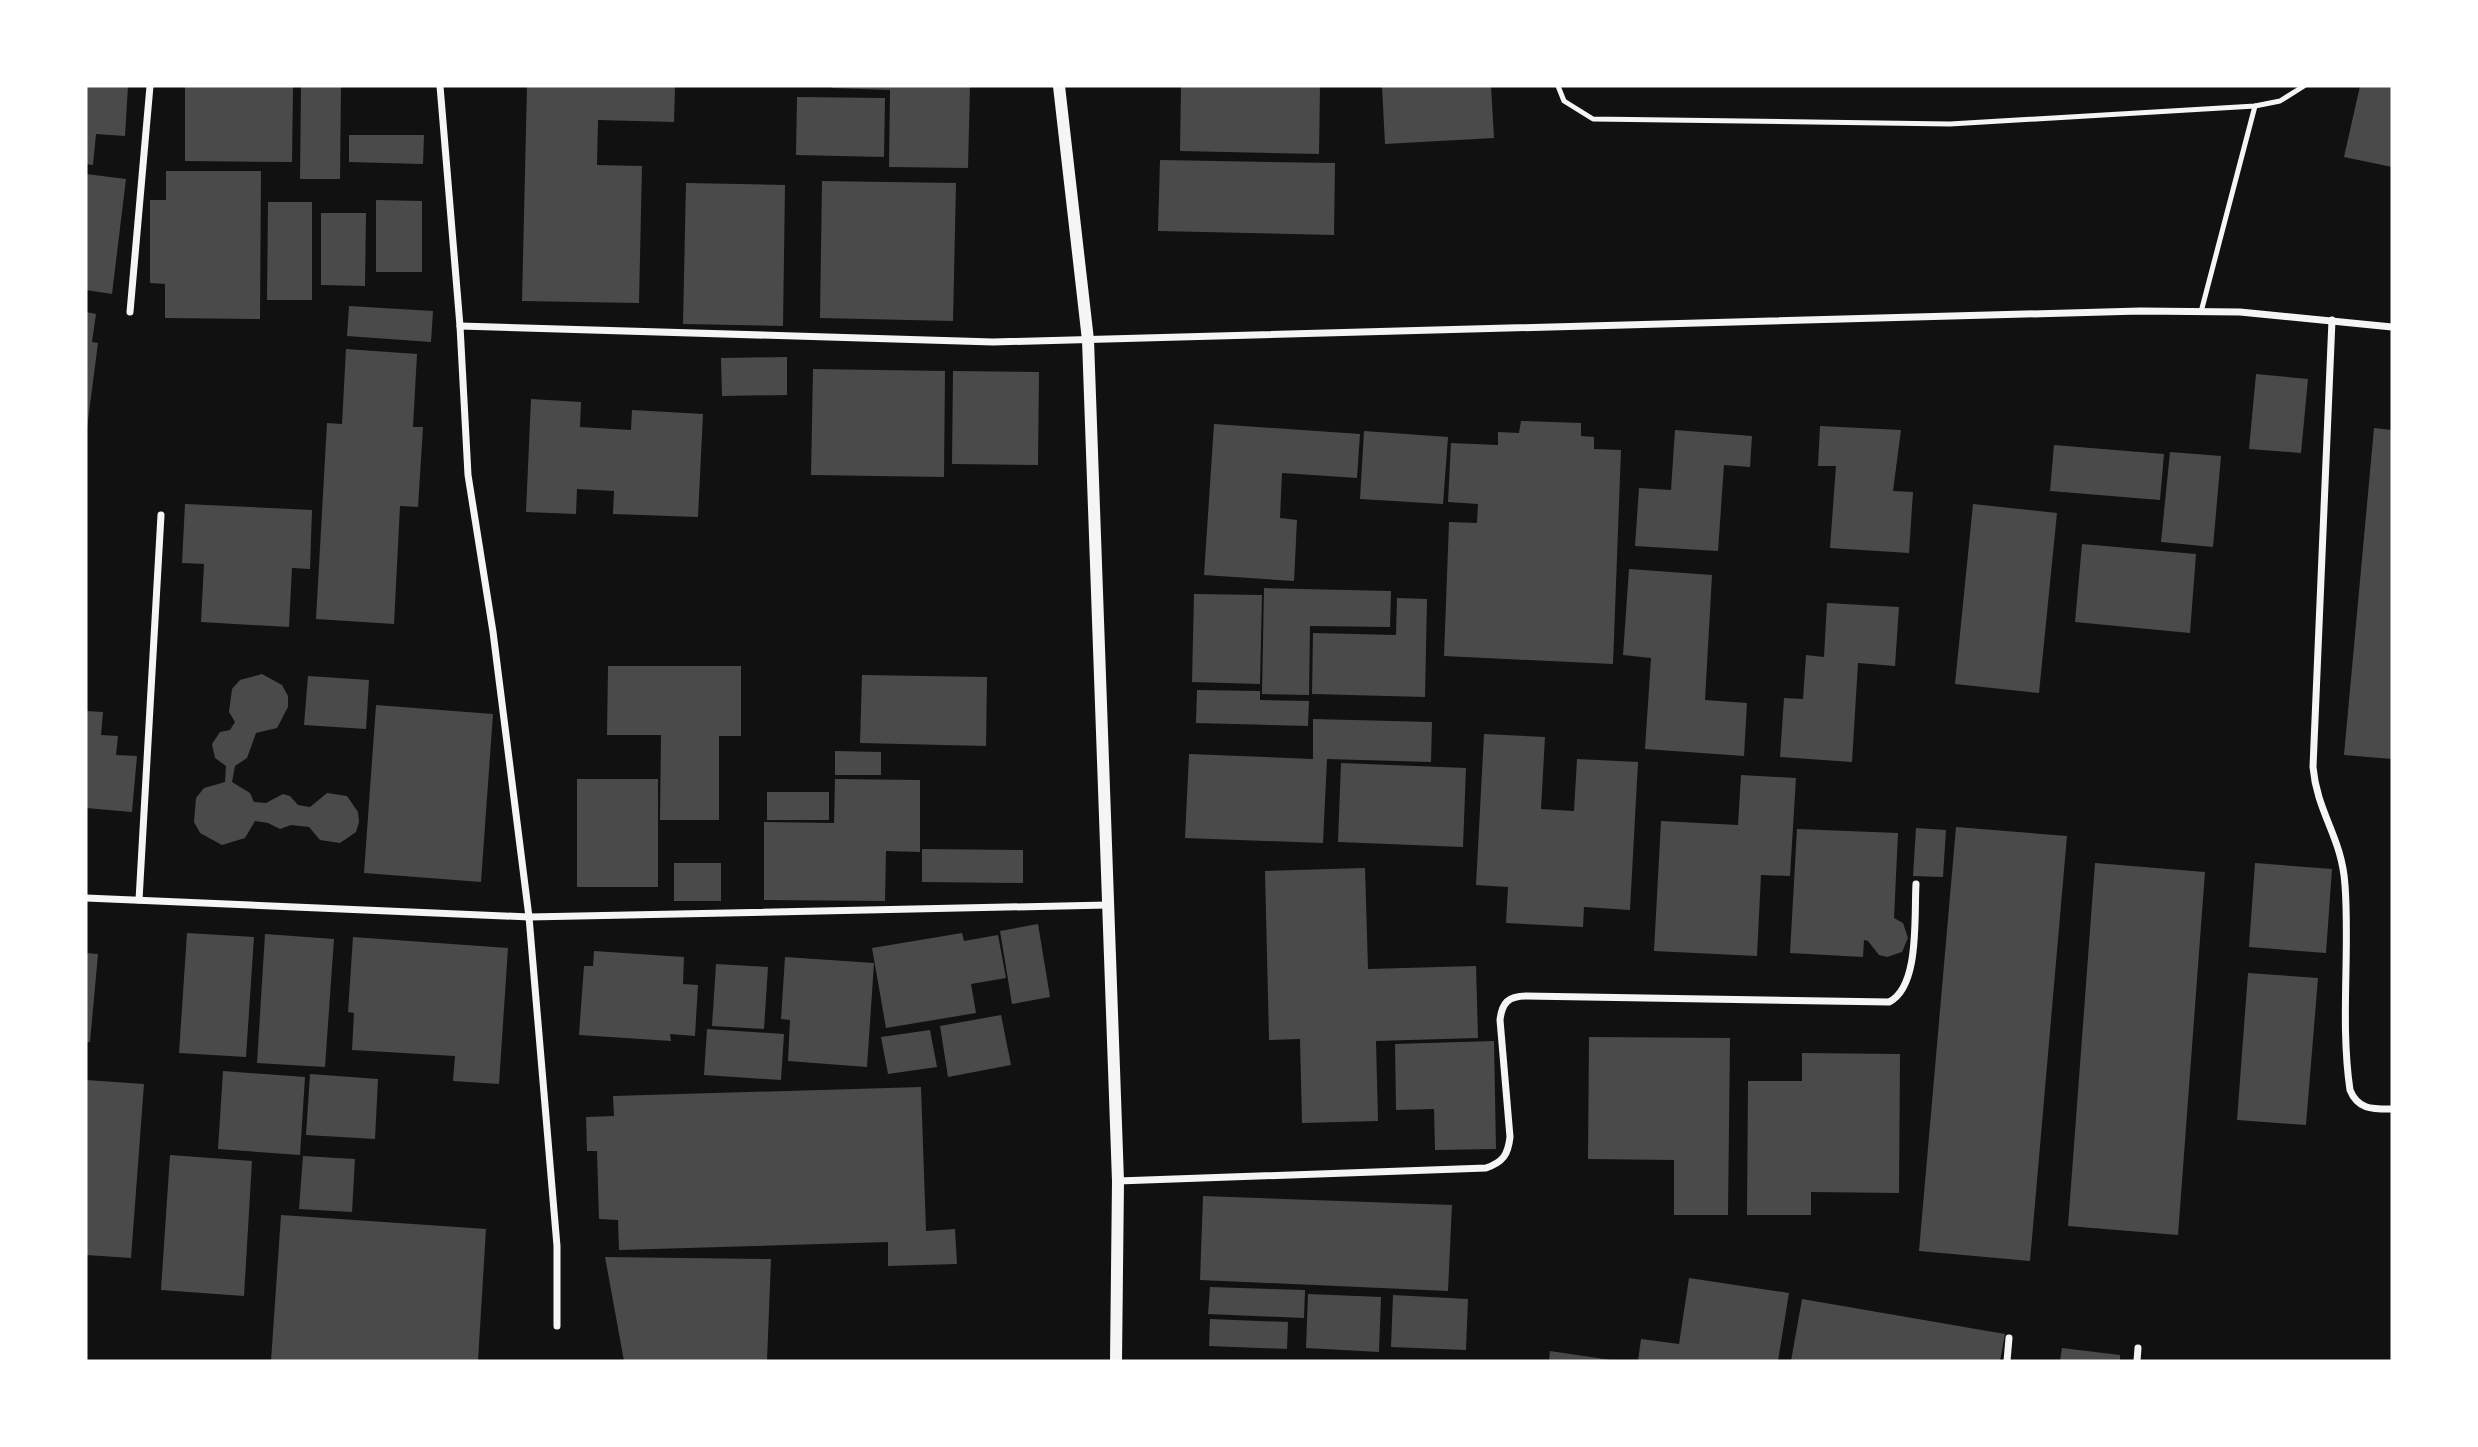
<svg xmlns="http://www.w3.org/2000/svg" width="2478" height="1447" viewBox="0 0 2478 1447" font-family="'Work Sans',sans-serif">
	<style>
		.building { fill: #4a4a4a }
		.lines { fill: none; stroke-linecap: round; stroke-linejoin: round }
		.service { stroke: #f5f5f5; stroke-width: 5 }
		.minor { stroke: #f5f5f5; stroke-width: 7 }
		.tertiary { stroke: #f5f5f5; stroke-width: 12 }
	</style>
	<rect width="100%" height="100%" fill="#111"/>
	<g class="building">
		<path d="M86,86h42l-3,50 -29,-2 -3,31 -7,-1z"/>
		<path d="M185,86h108l-1,76 -107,-1z"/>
		<path d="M301,86h40l-1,93h-40z"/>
		<path d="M527,86h148l-1,36 -76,-2 -1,45 45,1 -3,137 -117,-2z"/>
		<path d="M832,86h138l-2,82 -79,-1 1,-77 -58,-2z"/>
		<path d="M1181,86h139l-1,68 -139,-3z"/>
		<path d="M1382,86h109l3,52 -109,6z"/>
		<path d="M2360,86h32v81l-48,-10z"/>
		<path d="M797,97l88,1 -1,59 -88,-2z"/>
		<path d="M349,135h75l-1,29 -74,-2z"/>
		<path d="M1160,160l175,3 -1,72 -176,-4z"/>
		<path d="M166,171h95l-1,148 -95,-1v-34l-15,-1v-83h16z"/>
		<path d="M86,174l40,5 -14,115 -26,-4z"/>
		<path d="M822,181l134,2 -3,138 -133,-3z"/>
		<path d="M686,183l99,2 -2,141 -100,-2z"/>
		<path d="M376,200l46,1v71h-46z"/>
		<path d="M268,202h44v98h-45z"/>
		<path d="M321,213h45l-1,73 -44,-1z"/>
		<path d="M349,306l84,5 -2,31 -84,-6z"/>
		<path d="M86,312l10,2 -4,28 6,1 -11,85z"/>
		<path d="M346,349l71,5 -4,73h10l-5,80 -18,-1 -6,118 -78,-5 11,-196 15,1z"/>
		<path d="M787,357v38l-65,1 -1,-38z"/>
		<path d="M813,369l132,2 -1,106 -133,-2z"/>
		<path d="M953,371l86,1 -1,93 -86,-1z"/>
		<path d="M2256,374l52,5 -7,74 -52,-4z"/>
		<path d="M531,399l50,3 -1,25 51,3 1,-20 71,4 -5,103 -85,-3 1,-23 -37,-2 -1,25 -50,-2z"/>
		<path d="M1521,421l60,2v13l13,1v12l27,1 -8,214 -169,-8 5,-134 28,1 1,-19 -30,-2 3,-59 47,2v-13l21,1z"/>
		<path d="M1214,424l146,10 -3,44 -75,-5 -2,45 17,2 -3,61 -90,-6z"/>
		<path d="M1820,426l81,4 -8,61 20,1 -4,61 -79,-5 6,-82h-18z"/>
		<path d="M2374,428l18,2v329l-48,-4z"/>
		<path d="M1675,430l77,6 -2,31 -26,-2 -6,86 -83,-5 4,-58 32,2z"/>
		<path d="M1364,431l84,6 -5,67 -83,-5z"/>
		<path d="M2054,445l110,9 -4,46 -110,-9z"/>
		<path d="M2170,452l51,4 -8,91 -52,-5z"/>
		<path d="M185,504l127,6 -2,59 -18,-1 -3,59 -88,-5 3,-58 -22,-1z"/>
		<path d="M1973,504l84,9 -18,180 -84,-9z"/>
		<path d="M2082,544l114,10 -6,79 -115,-11z"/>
		<path d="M1629,569l83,6 -7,125 42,3 -3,53 -99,-7 6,-91 -28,-3z"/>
		<path d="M1264,588l127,3 -1,36 -80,-1 -1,69 -47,-1z"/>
		<path d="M1194,594l68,1 -2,89 -68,-2z"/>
		<path d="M1397,598l30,1 -2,98 -113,-3 1,-61 83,2z"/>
		<path d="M1827,603l72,4 -4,59 -37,-3 -6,99 -72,-5 4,-59 19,1 3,-44 18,2z"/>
		<path d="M608,666h133v70h-22v84h-59l1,-85h-54z"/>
		<path d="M262,674l20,11 6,11v11l-11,21 -21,5 -9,25 -12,8 -3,16 18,11 4,9 12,1 17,-9 7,2 8,9 12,2 17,-14 20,3 11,16 1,10 -3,10 -16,11 -20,-3 -11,-13 -18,-2 -11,4 -12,-6 -13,-2 -10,17 -23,7 -22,-12 -6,-11 2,-24 8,-10 21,-6 1,-16 -11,-8 -3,-14 8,-12 10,-2 5,-8 -6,-10 3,-23 8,-9z"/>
		<path d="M862,675l125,2 -1,69 -126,-3z"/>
		<path d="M308,676l61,4 -3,49 -62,-4z"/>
		<path d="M1197,690l63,1v9l49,1 -1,25 -112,-3z"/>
		<path d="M376,705l117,9 -12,168 -117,-9z"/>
		<path d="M86,711l17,1 -2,23 17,1 -2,19 21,1 -5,56 -46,-4z"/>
		<path d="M1313,719l119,3 -1,40 -104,-3 -4,84 -138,-5 4,-84 124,5z"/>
		<path d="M1484,734l61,3 -4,72 33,2 3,-52 61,3 -8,148 -46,-3 -1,20 -77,-4 2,-36 -32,-2z"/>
		<path d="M835,751l46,1v23h-46z"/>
		<path d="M1341,763l125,5 -3,79 -125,-5z"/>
		<path d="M1741,775l55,3 -6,98 -29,-1 -4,81 -103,-5 7,-130 77,4z"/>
		<rect x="577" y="779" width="81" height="108"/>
		<path d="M835,779l85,1v72l-34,-1 -1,50 -121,-1v-78l70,1z"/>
		<rect x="767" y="792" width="62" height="28"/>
		<path d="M1956,827l111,9 -37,425 -111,-10z"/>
		<path d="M1916,828l30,2 -3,47 -30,-1z"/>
		<path d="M1797,829l101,4 -4,85 9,5 5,15 -6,14 -15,5 -8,-2 -11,-14 -4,-1 -1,17 -73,-4z"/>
		<path d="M922,849l101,1v33l-101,-1z"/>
		<rect x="674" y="863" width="47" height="38"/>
		<path d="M2095,863l110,9 -27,363 -110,-9z"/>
		<path d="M2255,863l77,6 -6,84 -77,-6z"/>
		<path d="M1365,868l3,101 108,-3 2,72 -102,3 2,80 -76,2 -2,-84 -31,1 -4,-169z"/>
		<path d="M1038,924l12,73 -38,7 -12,-73z"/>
		<path d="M187,933l67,4 -8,120 -67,-4z"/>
		<path d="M962,933l2,8 34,-6 8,43 -35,6 5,29 -90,15 -14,-80z"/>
		<path d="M265,934l69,5 -9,128 -68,-4z"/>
		<path d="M353,937l155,11 -9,136 -46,-3 2,-25 -103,-6 2,-37 -6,-1z"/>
		<path d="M594,951l90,6 -1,27 15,1 -3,51 -25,-2 1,7 -92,-6 5,-69h9z"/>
		<path d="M86,953l12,1 -8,88h-4z"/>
		<path d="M785,957l89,6 -7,104 -79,-6 2,-41 -9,-1z"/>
		<path d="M716,964l52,3 -4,62 -52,-3z"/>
		<path d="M2248,973l70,5 -12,147 -69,-5z"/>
		<path d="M1001,1015l10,50 -63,12 -8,-51z"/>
		<path d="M707,1029l77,5 -3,46 -77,-5z"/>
		<path d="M930,1030l7,37 -49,7 -7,-37z"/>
		<path d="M1589,1037l141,1 -2,177h-54v-55l-86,-1z"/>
		<path d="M1494,1041l2,108 -61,1 -1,-41 -38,1 -1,-66z"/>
		<path d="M1802,1053l98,1 -1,139 -88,-1v23h-64l1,-134h54z"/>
		<path d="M223,1071l82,6 -5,78 -82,-6z"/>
		<path d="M310,1074l68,5 -3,60 -69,-4z"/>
		<path d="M86,1080l58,4 -13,174 -45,-3z"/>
		<path d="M921,1087l5,144 29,-2 2,35 -69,2v-24l-269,8 -1,-30 -19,-1 -2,-68h-10l-1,-34 28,-1 -1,-20z"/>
		<path d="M170,1155l82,6 -8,135 -83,-6z"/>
		<path d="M303,1156l52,3 -3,53 -53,-3z"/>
		<path d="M1203,1196l249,9 -4,86 -248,-11z"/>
		<path d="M281,1215l205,14 -8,132h-207z"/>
		<path d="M605,1257l166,2 -4,102h-143z"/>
		<path d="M1689,1278l100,15 -11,68h-140l3,-22 38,5z"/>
		<path d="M1210,1287l95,3 -1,28 -96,-4z"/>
		<path d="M1308,1294l73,3 -2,55 -73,-4z"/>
		<path d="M1393,1295l75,4 -2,51 -75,-3z"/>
		<path d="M1802,1299l203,35 -5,27h-209z"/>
		<path d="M1210,1319l78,3 -1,27 -78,-3z"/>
		<path d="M2062,1348l58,7v6h-60z"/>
		<path d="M1550,1351l61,9v1h-62z"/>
	</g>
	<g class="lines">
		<g class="service">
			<path d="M1558,86l6,15 29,18 357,5 305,-18 25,-5 24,-15"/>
			<path d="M2201,312l54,-206"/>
		</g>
		<g class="minor">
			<path d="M440,86l20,240 8,149 25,157 36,285 28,329v80"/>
			<path d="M130,312l20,-226"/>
			<path d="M2332,320l-19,447c4,46 29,70 32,118 5,68 -5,137 5,205 8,20 23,19 42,19"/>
			<path d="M460,326l533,16 1147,-31 100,1 152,15"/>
			<path d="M86,898l443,19 579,-12"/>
			<path d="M139,900l22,-385"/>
			<path d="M1118,1181l368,-13c17,-6 22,-13 24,-31l-10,-117c2,-17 8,-24 26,-24l363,6c31,-15 25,-86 27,-118"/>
			<path d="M2007,1361l2,-23"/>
			<path d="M2137,1361l1,-13"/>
		</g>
		<path class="tertiary" d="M1059,86l29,254 30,841 -2,180"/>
	</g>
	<rect width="2478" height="1447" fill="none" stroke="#ffffff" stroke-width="175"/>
</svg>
